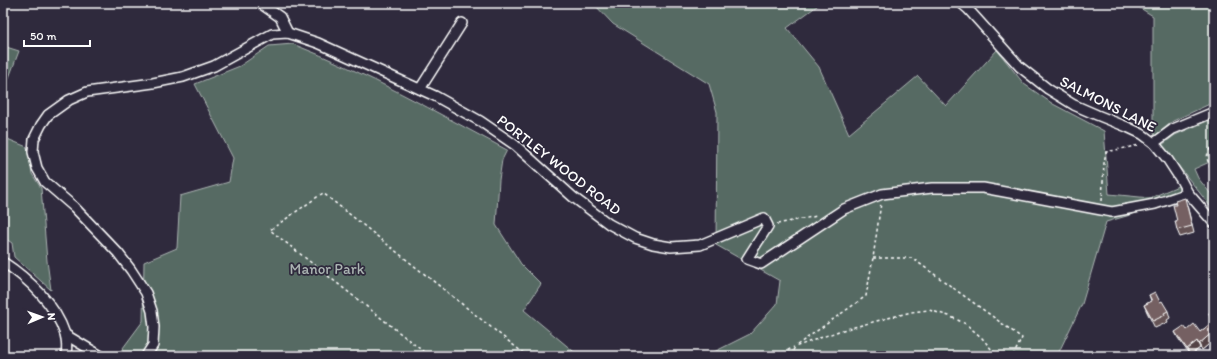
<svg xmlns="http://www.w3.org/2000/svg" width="1217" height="359" viewBox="0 0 1217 359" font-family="Itim,sans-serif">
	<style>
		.green { fill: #576a64; stroke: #abb4b2 }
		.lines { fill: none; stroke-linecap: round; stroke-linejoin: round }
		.minor-casing { stroke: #fff; stroke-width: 12 }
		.path { stroke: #fff; stroke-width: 1.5; stroke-dasharray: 3 3; stroke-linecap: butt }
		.minor { stroke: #2f2a3d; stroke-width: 9 }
		.wall { fill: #655354; stroke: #fff }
		.shaded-wall { fill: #524345; stroke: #fff }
		.building { fill: #756062; stroke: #fff }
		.labels { text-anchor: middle; stroke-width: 3.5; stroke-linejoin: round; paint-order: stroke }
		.street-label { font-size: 15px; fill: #fff; stroke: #2f2a3d }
		.park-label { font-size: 15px; fill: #abb4b2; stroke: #2f2a3d }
	</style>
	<rect width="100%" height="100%" fill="#2f2a3d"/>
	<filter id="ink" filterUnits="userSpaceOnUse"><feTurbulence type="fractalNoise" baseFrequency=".025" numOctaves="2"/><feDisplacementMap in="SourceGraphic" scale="8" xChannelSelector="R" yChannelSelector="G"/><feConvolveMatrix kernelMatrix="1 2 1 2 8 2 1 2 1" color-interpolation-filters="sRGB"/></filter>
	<g filter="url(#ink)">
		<g class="green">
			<path d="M593,3h228l-34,25 32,39 30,67 69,-58 28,30 51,-56 27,34 29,20 51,27 5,63 41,4 28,-12 1,5 -18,15 -55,16 -24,82 -25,52h-351l44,-22 27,-30 3,-23 -64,-36 1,-133 -8,-28 -96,-60z"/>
			<path d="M1132,3h82v99l-41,19 -18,15 -2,-6v-114z"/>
			<path d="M293,44c74,29 143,68 214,106l-5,10 -3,20 -3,45 25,39 20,20 -17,26 55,46h-462l26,-35 1,-59 33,-14 3,-52 49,-14 4,-24 -38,-74 45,-18 29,-20z"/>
			<path d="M3,46l16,5 -15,40 -1,5z"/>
			<path d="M1214,118v42l-20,9 4,9 16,20v13l-52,-66 13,-10z"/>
			<path d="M3,122l2,16 22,9 5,27 9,14 6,73 4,29 -37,-33 -2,-14 -9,-6z"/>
		</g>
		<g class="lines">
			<defs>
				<g id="minor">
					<path d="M260,3l20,14 8,16"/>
					<path d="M961,3l7,6 52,58 28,22 26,16 23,10 30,12 15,7 12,9 14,17 13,20 7,13 26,30"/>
					<path d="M420,89l42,-66"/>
					<path d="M1154,143l19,-14 41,-17"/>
					<path d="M3,262c26,17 52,42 62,72 2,7 2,15 1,22"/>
					<path d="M66,335l35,21"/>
					<path d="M146,356l7,-11 1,-18 -2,-16 -6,-18 -15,-23 -13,-17 -44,-46 -29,-25 -8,-14 -4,-16 1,-13 7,-14 7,-10 21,-15 18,-8 66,-9 30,-6 31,-11 58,-32 16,-1 30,10 117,53 45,25 35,24 58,52 36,27 26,14 18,6 18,3 29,-2 64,-27 4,8 -21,33 14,5 83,-55 38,-15 50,-6h51l129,24 43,-8 33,-11"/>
				</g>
			</defs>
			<use href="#minor" class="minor-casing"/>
			<g class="path">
				<path d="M1214,143c-10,14 -8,16 0,30"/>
				<path d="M1102,201l2,-38 2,-11 34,-7"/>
				<path d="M777,224l40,-8"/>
				<path d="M873,258h39l110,80 -9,18"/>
				<path d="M797,345l69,-49 7,-38 8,-55"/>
				<path d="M429,356l-159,-126 53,-37 204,163"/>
				<path d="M777,356l17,-9"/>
				<path d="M790,356l5,-9 44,-16 72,-19 18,-2 20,6 17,8 16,14 15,18"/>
			</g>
			<use href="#minor" class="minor"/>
		</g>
		<g class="wall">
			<path d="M1187,205l7,28 -14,4 -3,-7v-9z"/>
			<path d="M1149,295l11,7 8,9 2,7 -3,2 1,2 -13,6 -8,-16 -3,-7 7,-4z"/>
			<path d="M1214,309v31l-12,10 -2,-2 -10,7 -12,-17 -3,-6 12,-2 13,2 13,-10 -2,-2 -2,-7z"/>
		</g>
		<g class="shaded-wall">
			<path d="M1214,331v9l-12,10 -3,-6z"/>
			<path d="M1197,341l3,7 -10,7 -3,-6z"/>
		</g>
		<g class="building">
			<path d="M1185,198l7,28 -15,4 -2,-9h2l-4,-16h3l-1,-4z"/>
			<path d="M1155,292l5,10 2,-1 6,10 -4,2 1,2 -12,6 -9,-16 8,-4 -3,-6z"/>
			<path d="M1214,309v11l-5,-7z"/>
			<path d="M1214,321v10l-15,13 -2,-3 -10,8 -12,-17 9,-6 3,4 7,-6 6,8z"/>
		</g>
	</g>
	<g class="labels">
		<g class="street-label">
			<text transform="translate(1108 104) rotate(27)" y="5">SALMONS LANE</text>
			<text transform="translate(559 165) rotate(38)" y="5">PORTLEY WOOD ROAD</text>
		</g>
		<g class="park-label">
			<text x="327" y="274">Manor Park</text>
		</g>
	</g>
	<rect width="1217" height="359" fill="none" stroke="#2f2a3d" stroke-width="16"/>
	<rect x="8" y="8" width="1201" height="343" fill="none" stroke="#fff" stroke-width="1.5" filter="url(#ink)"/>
	<g transform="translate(42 317) rotate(88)" stroke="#2f2a3d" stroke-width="3" paint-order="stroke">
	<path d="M0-3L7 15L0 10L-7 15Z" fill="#ffffff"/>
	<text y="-6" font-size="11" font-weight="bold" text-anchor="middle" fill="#ffffff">N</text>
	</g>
	<path d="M24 40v6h66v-6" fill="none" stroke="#ffffff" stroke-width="2"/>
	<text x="30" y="40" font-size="12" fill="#ffffff" stroke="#2f2a3d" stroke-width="3" paint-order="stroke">50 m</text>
</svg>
